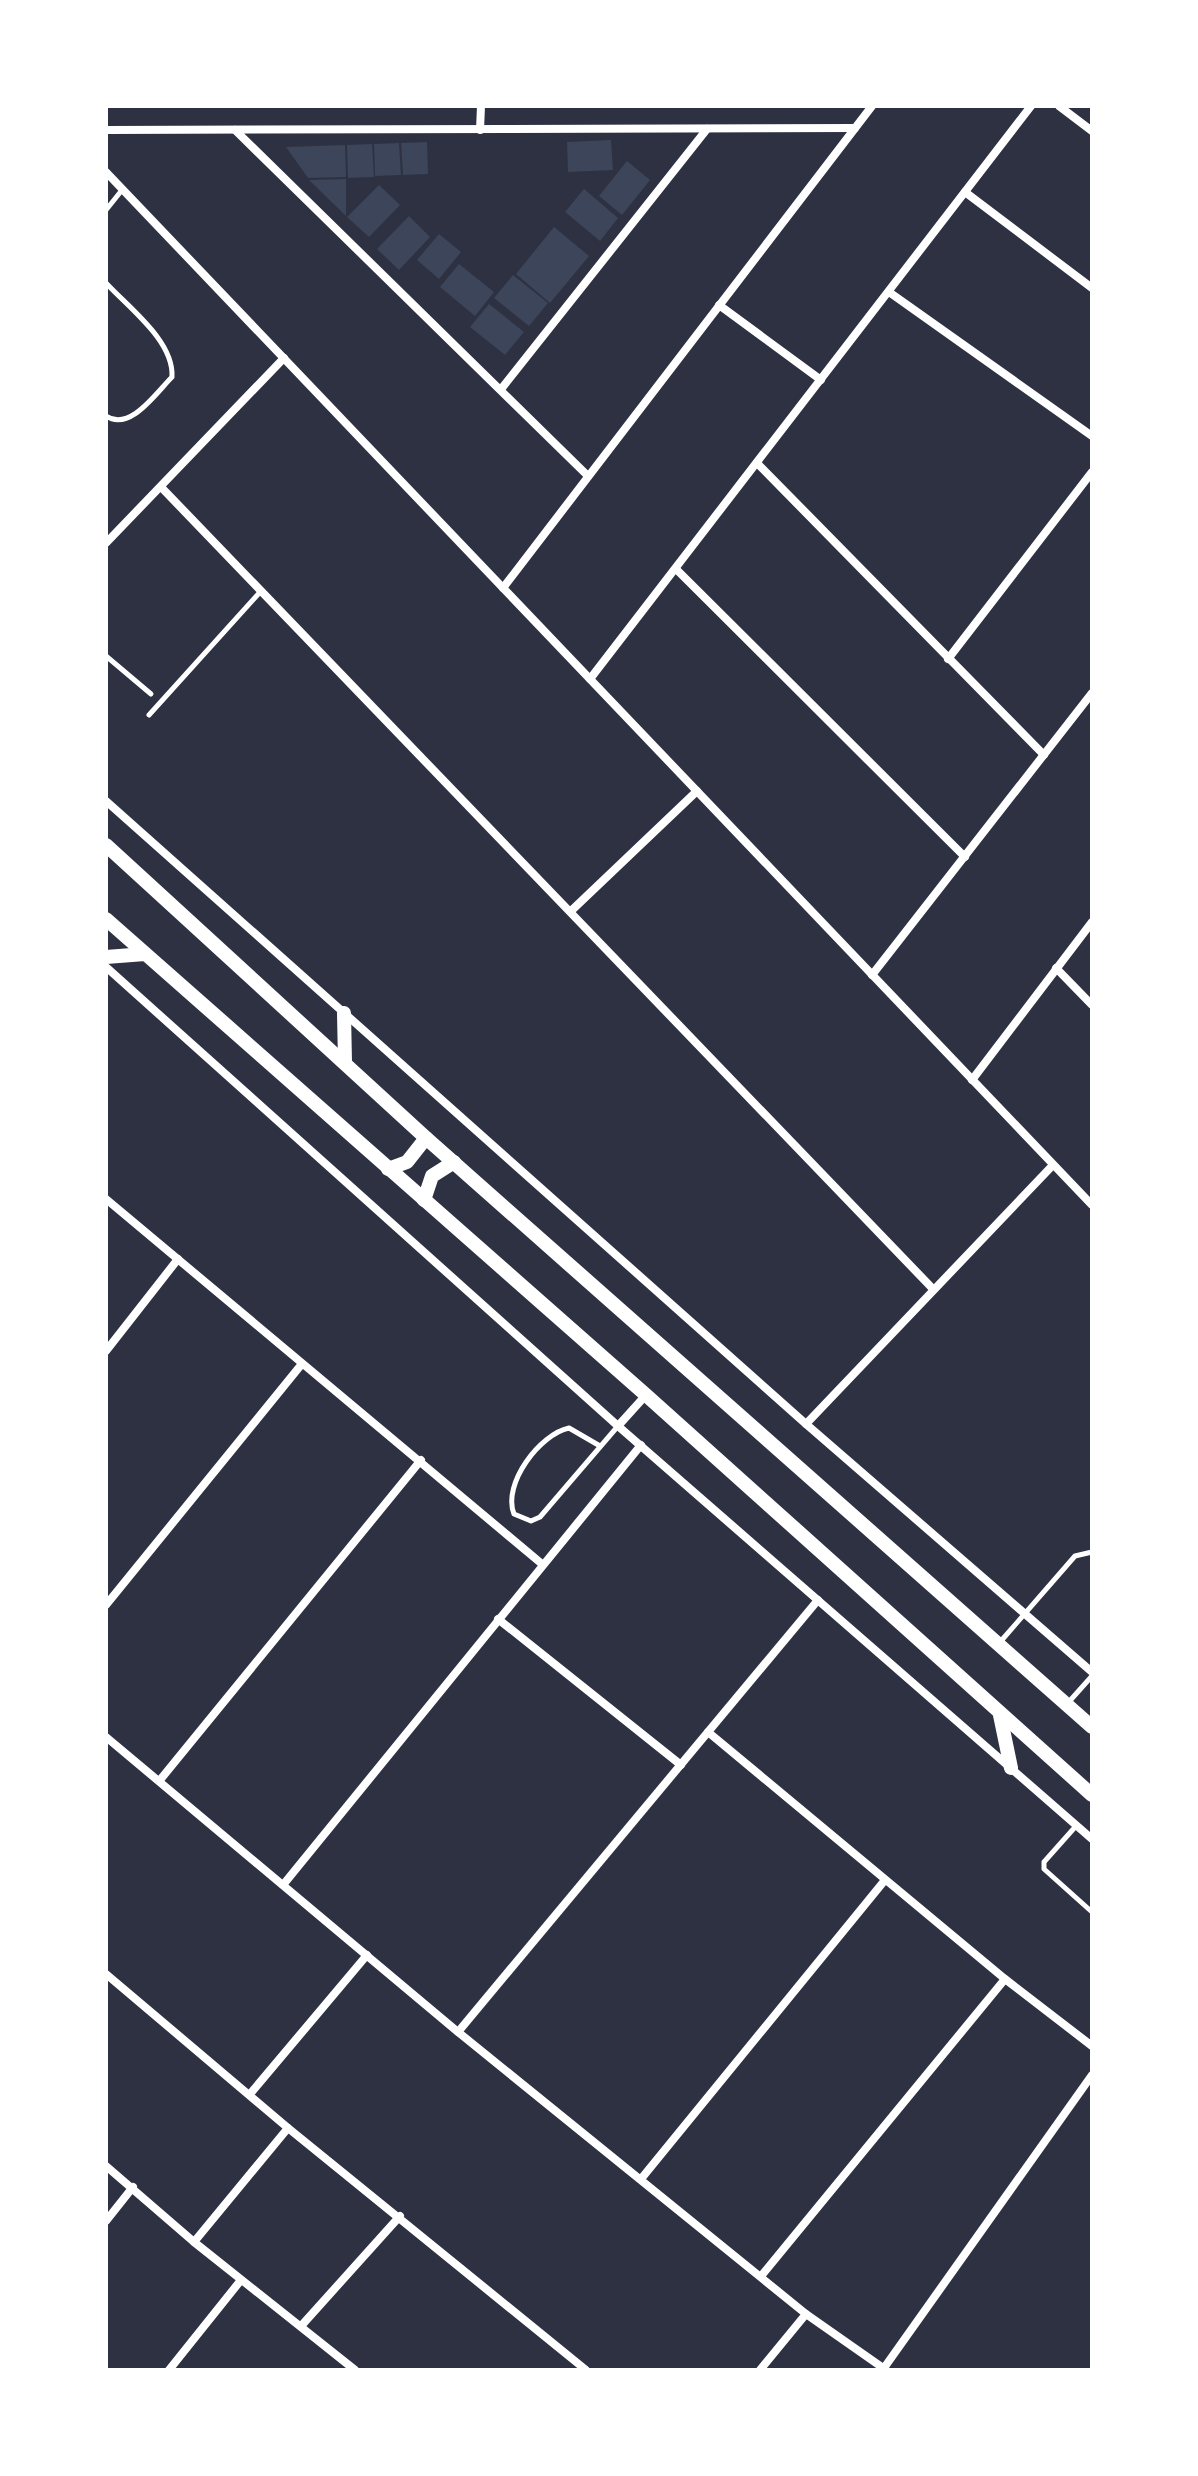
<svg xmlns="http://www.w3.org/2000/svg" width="1198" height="2476" viewBox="0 0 1198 2476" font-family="'Nunito Sans',sans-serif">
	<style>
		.green { fill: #3c4559 }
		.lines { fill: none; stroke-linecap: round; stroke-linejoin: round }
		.service { stroke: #fff; stroke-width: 5 }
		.minor { stroke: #fff; stroke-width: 8 }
		.primary { stroke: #fff; stroke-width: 14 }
	</style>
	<rect width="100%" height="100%" fill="#2d3142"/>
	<g class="green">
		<path d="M611,140l2,30 -45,2 -1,-30z"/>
		<path d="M427,142l1,32 -25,1 -2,-32z"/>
		<path d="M399,143l2,32 -26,1 -1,-32z"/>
		<path d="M372,144l2,33 -26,1 -1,-33z"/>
		<path d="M345,145l1,32 -38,1 -22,-31z"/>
		<path d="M627,161l23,19 -28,35 -23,-19z"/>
		<path d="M346,179v37l-37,-36z"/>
		<path d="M379,185l21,20 -31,32 -22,-20z"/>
		<path d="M584,189l34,29 -18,23 -35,-29z"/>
		<path d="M409,216l21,21 -31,33 -22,-21z"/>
		<path d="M554,227l35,29 -39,47 -34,-29z"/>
		<path d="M439,234l22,18 -22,27 -22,-19z"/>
		<path d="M459,264l35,28 -19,24 -35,-29z"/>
		<path d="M513,275l35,28 -19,23 -35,-28z"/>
		<path d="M489,304l35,28 -19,23 -35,-28z"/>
	</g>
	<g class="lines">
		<g class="service">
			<path d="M106,210l16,-20"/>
			<path d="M106,283c23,25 68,58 66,94 -16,16 -42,55 -66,39"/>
			<path d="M106,656l45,38"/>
			<path d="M149,715l112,-124"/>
			<path d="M600,1446l-31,-18c-29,6 -67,56 -55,86l17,7 9,-4 78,-91"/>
			<path d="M1001,1641l74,-85 17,-4"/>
			<path d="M1067,1704l25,-28"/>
			<path d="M1076,1826l-32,36v7l48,43"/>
		</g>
		<g class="minor">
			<path d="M1059,106l33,25"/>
			<path d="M106,130l749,-2"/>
			<path d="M235,130l353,346"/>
			<path d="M480,130l1,-24"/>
			<path d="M106,172l986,1033"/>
			<path d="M965,192l127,96"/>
			<path d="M889,292l203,144"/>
			<path d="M719,305l102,75"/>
			<path d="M502,388l205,-259"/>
			<path d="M757,463l287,292"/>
			<path d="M161,487l772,802"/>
			<path d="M106,543l178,-185"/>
			<path d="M676,569l289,288"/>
			<path d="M503,588l369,-482"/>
			<path d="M948,659l144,-187"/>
			<path d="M590,679l441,-573"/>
			<path d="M106,801l700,623 286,248"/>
			<path d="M571,911l126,-120"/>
			<path d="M106,967l512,459 474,413"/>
			<path d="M1056,968l36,37"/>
			<path d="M872,975l220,-282"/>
			<path d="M972,1080l120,-158"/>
			<path d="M106,1199l436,365"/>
			<path d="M106,1351l72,-92"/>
			<path d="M806,1424l247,-259"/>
			<path d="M618,1426l28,-31"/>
			<path d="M106,1605l195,-240"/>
			<path d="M498,1619l183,146"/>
			<path d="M708,1732l297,247 87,67"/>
			<path d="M106,1737l352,295 348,282 80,56"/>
			<path d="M160,1780l261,-320"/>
			<path d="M283,1885l358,-440"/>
			<path d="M106,1974l182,154 298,242"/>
			<path d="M458,2032l360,-432"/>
			<path d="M250,2094l117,-139"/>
			<path d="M106,2166l88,76 161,128"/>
			<path d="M641,2179l244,-299"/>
			<path d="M106,2221l27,-34"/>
			<path d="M194,2242l94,-114"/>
			<path d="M762,2275l243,-296"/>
			<path d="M302,2325l98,-109"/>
			<path d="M884,2368l208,-293"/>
			<path d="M169,2370l72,-90"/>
			<path d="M760,2370l46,-56"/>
		</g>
		<g class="primary">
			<path d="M106,845l320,293 666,589"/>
			<path d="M106,919l540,476 446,400"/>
			<path d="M106,957l39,-3"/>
			<path d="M344,1013l1,49"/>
			<path d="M388,1169l19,-7 19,-24"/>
			<path d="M424,1200l8,-24 22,-14"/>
			<path d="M1000,1715l11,53"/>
		</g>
	</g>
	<rect width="1198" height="2476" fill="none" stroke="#ffffff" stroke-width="216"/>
</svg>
